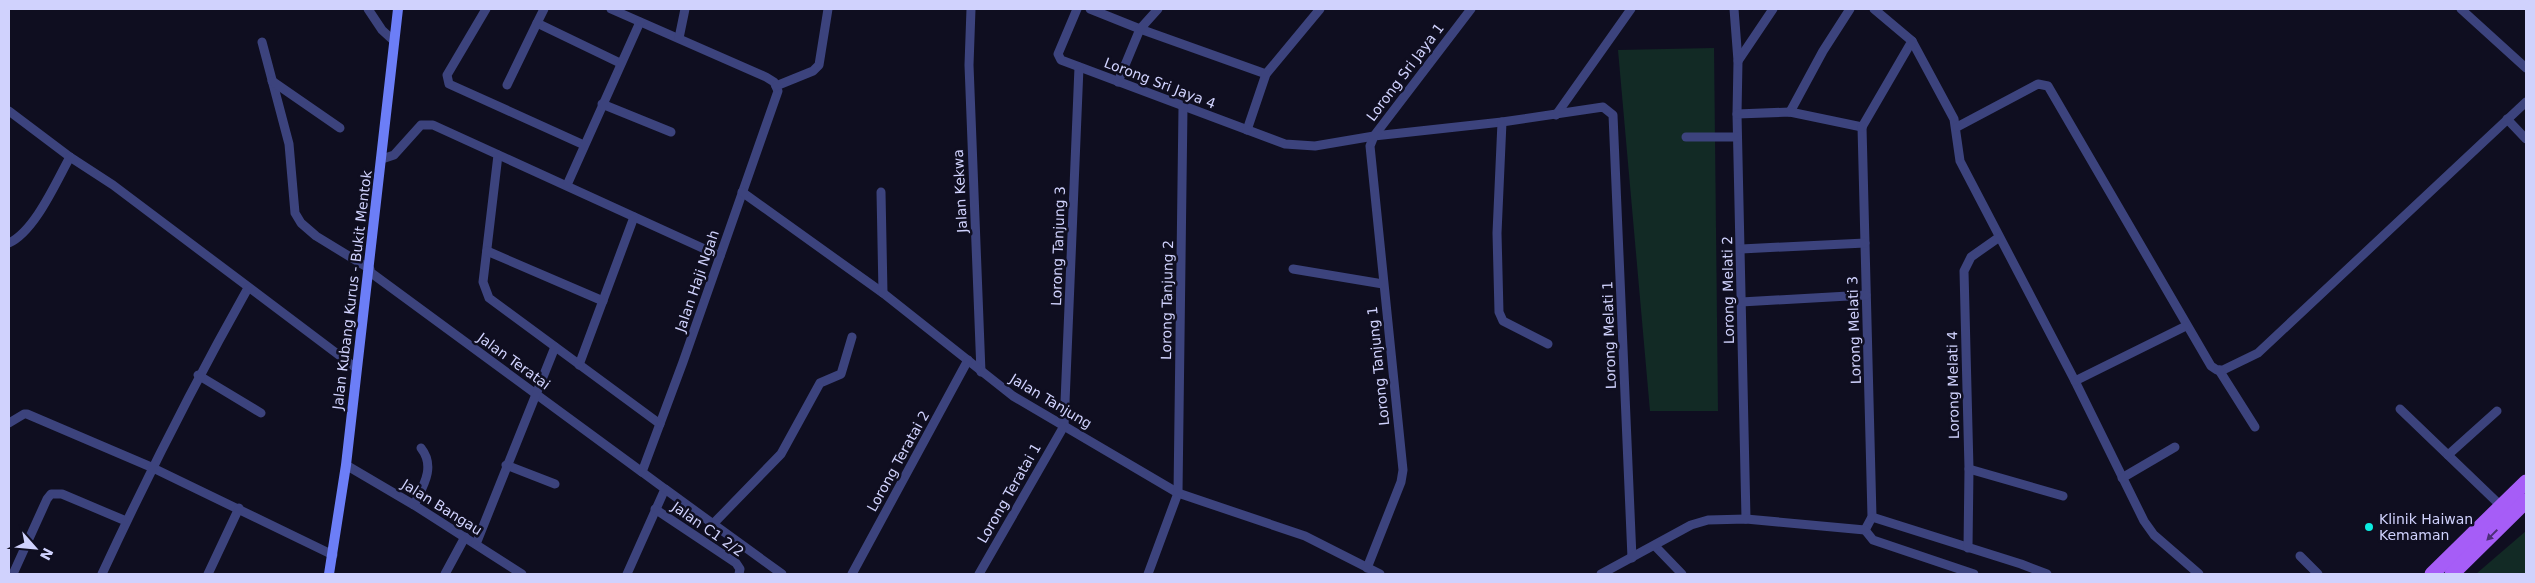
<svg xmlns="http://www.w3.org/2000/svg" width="2535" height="583" viewBox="0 0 2535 583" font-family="'DejaVu Sans',sans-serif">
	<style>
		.green { fill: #122a25 }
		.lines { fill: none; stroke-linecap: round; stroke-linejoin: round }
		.street { stroke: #3c437d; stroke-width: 9 }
		.secondary { stroke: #6c7ef7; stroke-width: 10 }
		.primary { stroke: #a65df7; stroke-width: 15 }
		.oneway { fill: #4b2e76 }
		.poi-dot { fill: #0cece1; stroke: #0f0e20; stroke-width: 2 }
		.labels { text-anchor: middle; stroke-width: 5; stroke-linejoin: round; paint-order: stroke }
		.street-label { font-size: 14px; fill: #d0d2fd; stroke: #0f0e20 }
		.poi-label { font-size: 14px; fill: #d0d2fd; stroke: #0f0e20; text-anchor: start }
	</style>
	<rect width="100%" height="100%" fill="#0f0e20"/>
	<g class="green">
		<path d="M1714,48l4,363h-68l-32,-361z"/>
		<path d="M2526,531v43h-50z"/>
	</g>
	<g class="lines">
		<g class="street">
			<path d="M368,9l14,21 12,11"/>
			<path d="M486,9l-39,66 2,9 135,61"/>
			<path d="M544,9l-7,14 83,40"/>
			<path d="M611,9l155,68 8,5 4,9 -95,271 -41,110 23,17 -38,85"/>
			<path d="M971,9l-2,56 12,307"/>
			<path d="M1077,9l-19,45 3,6 224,84 30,2 59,-10 128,-14"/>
			<path d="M1090,9l50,20 126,45"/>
			<path d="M1734,9l4,52 -1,53 9,405"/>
			<path d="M2461,9l65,59"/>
			<path d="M679,38l6,-29"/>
			<path d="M1912,41l42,78 6,42 115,220 69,140 10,14 45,39"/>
			<path d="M262,42l27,102 6,69 6,10 15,13 54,33"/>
			<path d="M1738,61l35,-52"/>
			<path d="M272,81l68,47"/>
			<path d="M1118,82l22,-53 18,-20"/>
			<path d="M507,85l30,-62"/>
			<path d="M776,86l37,-15 6,-6 9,-56"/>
			<path d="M602,104l69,28"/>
			<path d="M9,111l61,46 43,28 243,183"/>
			<path d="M1790,112l33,-61 27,-42"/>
			<path d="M1737,114l53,-2 72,15"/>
			<path d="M1556,115l75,-106"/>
			<path d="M2507,119l19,20"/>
			<path d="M1862,127l10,390 -7,13"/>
			<path d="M1862,127l50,-86 -38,-32"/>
			<path d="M1957,127l81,-43 10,2 163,280 6,4h6l35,-17 268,-251"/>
			<path d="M1247,130l19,-56 54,-65"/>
			<path d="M1686,137h51"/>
			<path d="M498,155l-15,127 6,16 171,126"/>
			<path d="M382,159l12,-4 27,-30h12l287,131"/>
			<path d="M567,185l73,-163"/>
			<path d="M742,192l141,101 130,103 165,97 127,43 75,38"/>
			<path d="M881,192l2,101"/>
			<path d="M9,243c26,-12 47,-61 61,-86"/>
			<path d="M1741,249l124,-6"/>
			<path d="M487,251l116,50"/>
			<path d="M1293,269l90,15"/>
			<path d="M370,272l272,200"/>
			<path d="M1741,302l125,-7"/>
			<path d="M1548,344l-45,-23 -4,-9 -2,-79 5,-111 101,-15 10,8 19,443"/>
			<path d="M579,365l55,-148"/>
			<path d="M2219,370l36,57"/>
			<path d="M198,375l63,38"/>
			<path d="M2075,381l111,-55"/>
			<path d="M2400,409l101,97"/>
			<path d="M9,423l15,-9h3l124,53 182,88"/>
			<path d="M2448,455l49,-44"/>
			<path d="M346,465l68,40 108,69"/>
			<path d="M506,465l49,19"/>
			<path d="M1969,469l94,27"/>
			<path d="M2122,478l53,-31"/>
			<path d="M665,489l117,85"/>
			<path d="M414,505c9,-19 22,-38 7,-57"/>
			<path d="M655,509l81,54 4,6 -1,5"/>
			<path d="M1872,517l149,47 26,10"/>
			<path d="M713,524l68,-70 39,-71 21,-9 11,-37"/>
			<path d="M1865,530l8,10 101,34"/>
			<path d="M476,544l79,-197"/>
			<path d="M1655,546l27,28"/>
			<path d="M1968,548l1,-79 -5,-198 7,-14 27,-19"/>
			<path d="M2300,556l18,18"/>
			<path d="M1367,568l34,-86 2,-12 -33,-324 4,-10 97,-127"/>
			<path d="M13,574l34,-75 4,-5h11l64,27"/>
			<path d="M102,574c45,-97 93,-192 146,-286"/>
			<path d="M208,574l31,-66"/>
			<path d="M445,574l20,-37"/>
			<path d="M852,574l116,-214"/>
			<path d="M979,574l85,-148 15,-359"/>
			<path d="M1148,574l30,-81 5,-386"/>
			<path d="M1601,574l90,-49 17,-5 38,-1 119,11"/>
		</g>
		<path class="secondary" d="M329,574l17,-109 52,-456"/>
		<g class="primary">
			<path d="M2432,574l94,-92"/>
			<path d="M2452,574l74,-73"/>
		</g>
	</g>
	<defs><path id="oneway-solid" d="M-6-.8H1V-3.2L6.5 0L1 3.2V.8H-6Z" transform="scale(1.25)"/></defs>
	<use class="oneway" href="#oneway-solid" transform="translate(2492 535) rotate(135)"/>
	<circle class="poi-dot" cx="2369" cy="527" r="5"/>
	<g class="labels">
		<g class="street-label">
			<text transform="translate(1405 72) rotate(-53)" y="5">Lorong Sri Jaya 1</text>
			<text transform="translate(1160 83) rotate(21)" y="5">Lorong Sri Jaya 4</text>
			<text transform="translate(960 191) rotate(-93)" y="5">Jalan Kekwa</text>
			<text transform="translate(1058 246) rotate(-88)" y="5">Lorong Tanjung 3</text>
			<text transform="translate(697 281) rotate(-71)" y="5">Jalan Haji Ngah</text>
			<text transform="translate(352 290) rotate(-83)" y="5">Jalan Kubang Kurus - Bukit Mentok</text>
			<text transform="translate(1728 290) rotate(-91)" y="5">Lorong Melati 2</text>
			<text transform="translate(1167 300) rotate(-89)" y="5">Lorong Tanjung 2</text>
			<text transform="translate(1854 330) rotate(-92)" y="5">Lorong Melati 3</text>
			<text transform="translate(1609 335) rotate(-92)" y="5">Lorong Melati 1</text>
			<text transform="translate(514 361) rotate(36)" y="5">Jalan Teratai</text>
			<text transform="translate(1378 366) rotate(-96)" y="5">Lorong Tanjung 1</text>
			<text transform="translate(1953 385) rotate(-91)" y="5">Lorong Melati 4</text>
			<text transform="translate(1051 401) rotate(31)" y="5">Jalan Tanjung</text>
			<text transform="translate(898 461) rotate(-61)" y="5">Lorong Teratai 2</text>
			<text transform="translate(1009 493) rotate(-60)" y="5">Lorong Teratai 1</text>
			<text transform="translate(442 507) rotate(32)" y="5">Jalan Bangau</text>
			<text transform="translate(708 529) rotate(35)" y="5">Jalan C1 2/2</text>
		</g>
		<g class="poi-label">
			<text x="2379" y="524">Klinik Haiwan<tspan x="2379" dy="16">Kemaman</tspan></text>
		</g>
	</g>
	<rect width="2535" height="583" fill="none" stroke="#d0d2fd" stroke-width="20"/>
	<g transform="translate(35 548) rotate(117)" stroke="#0f0e20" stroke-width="4" paint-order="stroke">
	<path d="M0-4L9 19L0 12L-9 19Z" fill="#d0d2fd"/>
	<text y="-8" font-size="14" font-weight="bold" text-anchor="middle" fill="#d0d2fd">N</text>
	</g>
</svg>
